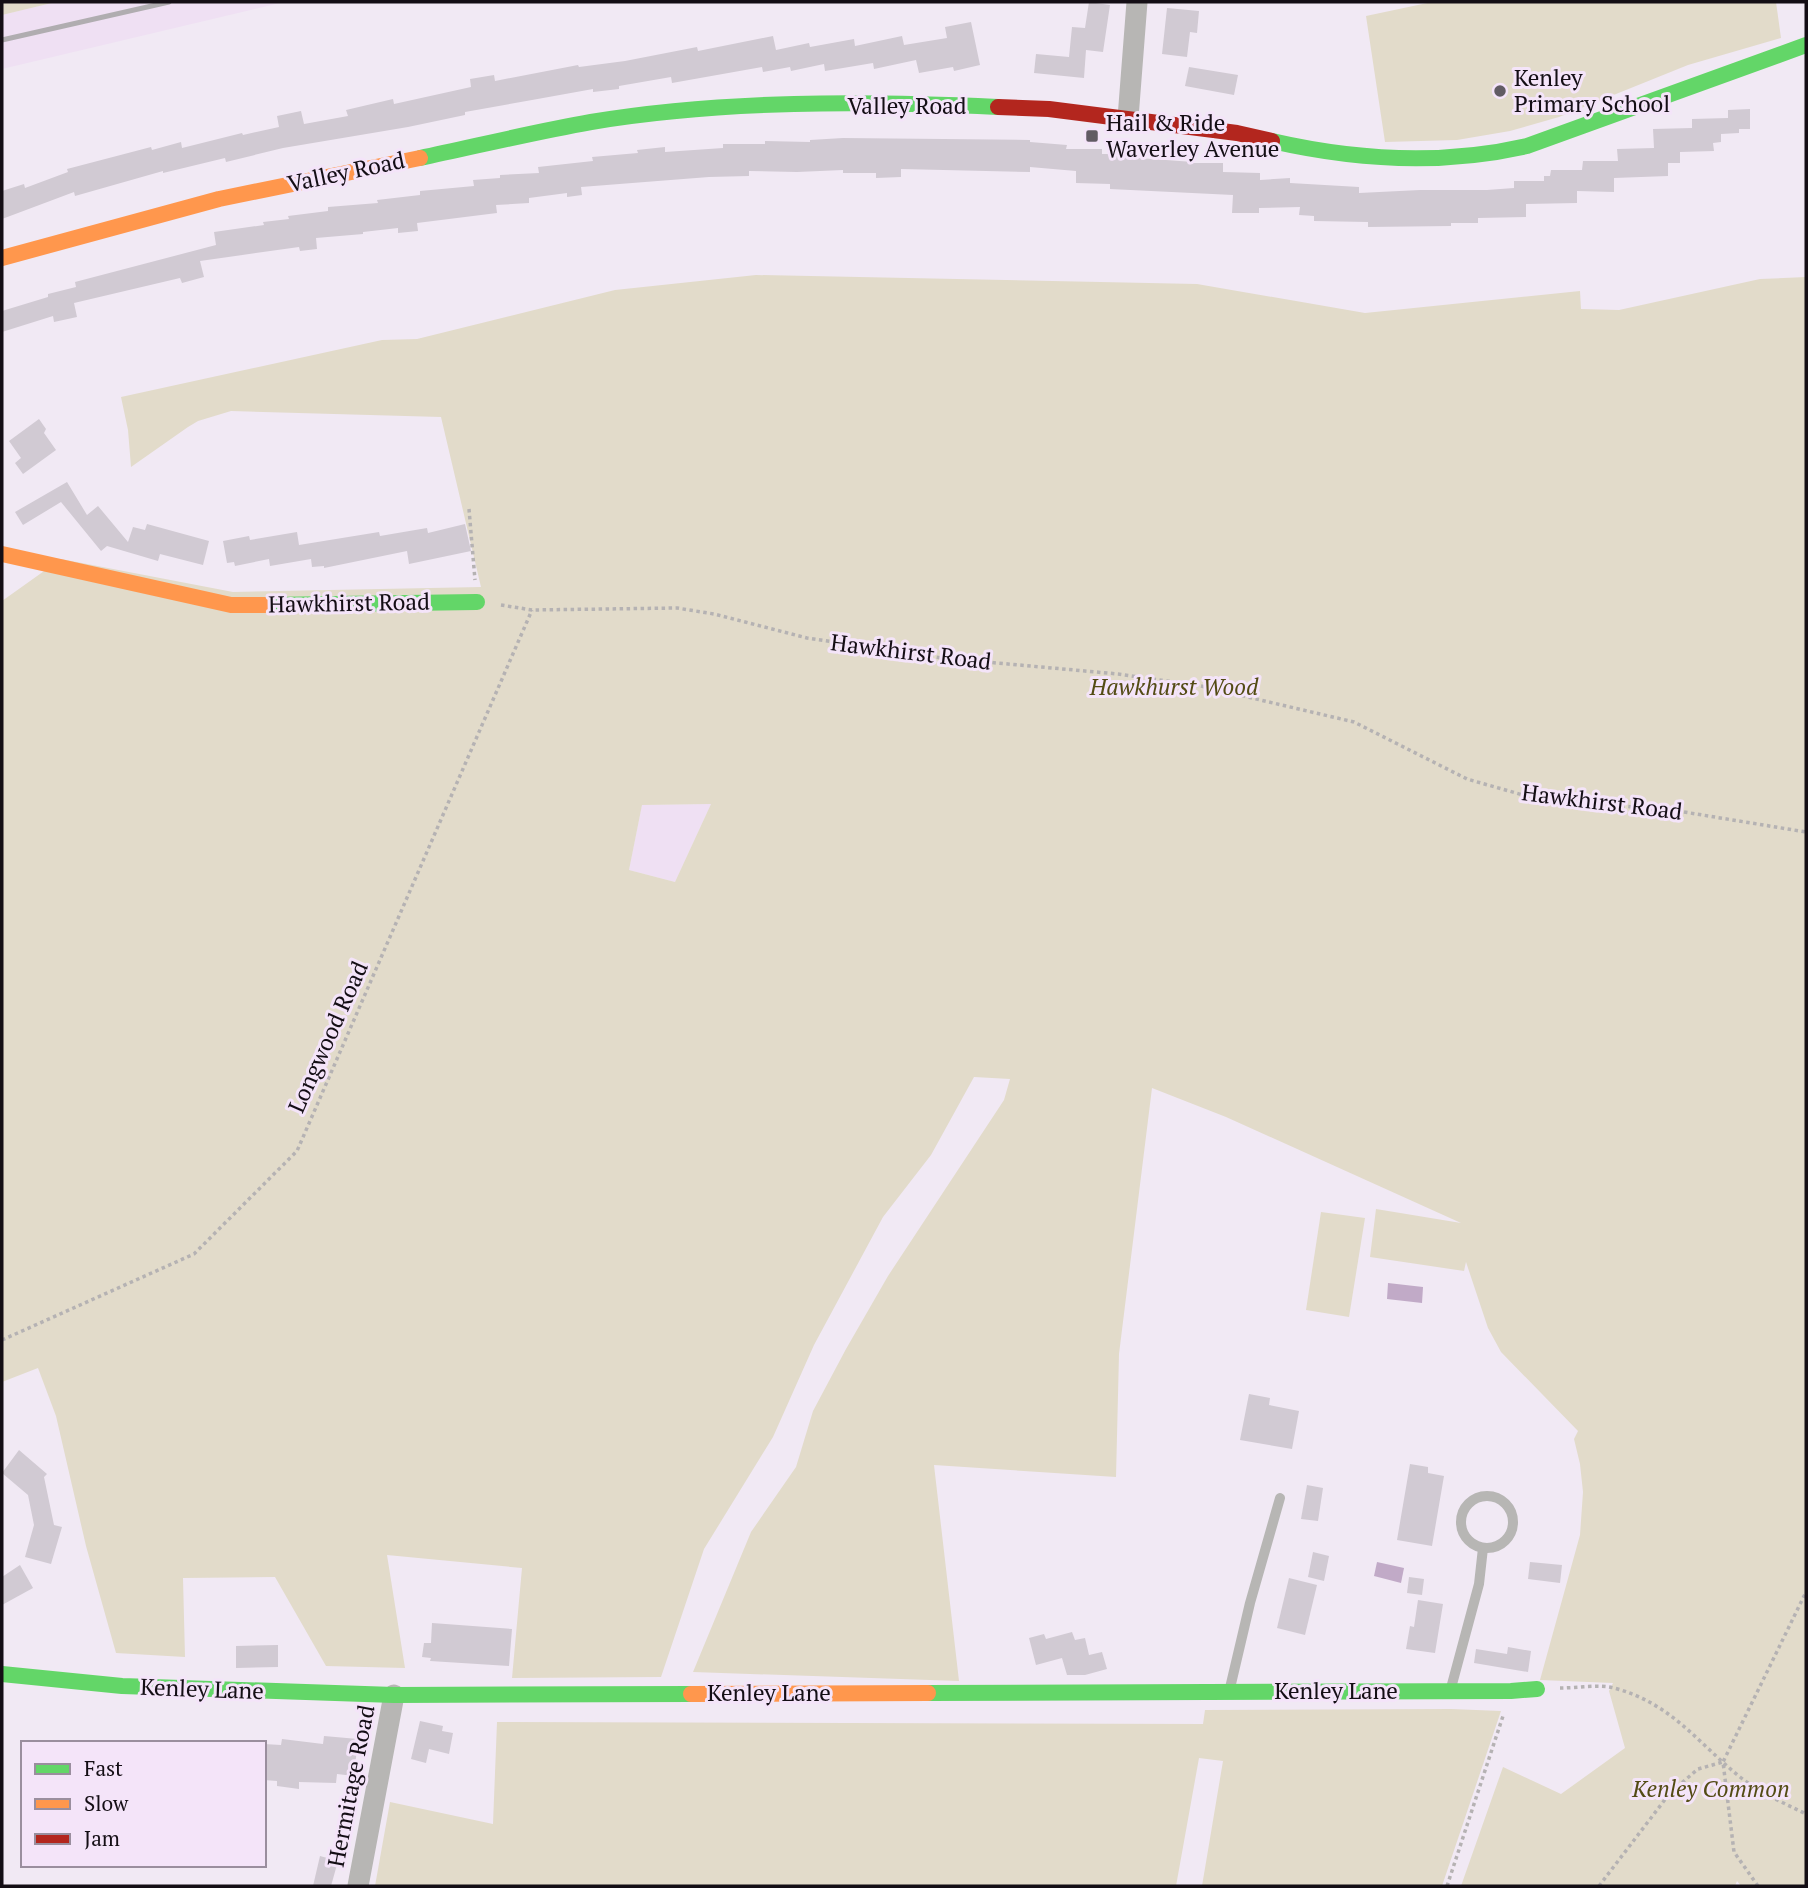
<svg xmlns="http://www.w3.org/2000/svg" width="1808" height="1888" viewBox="0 0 1808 1888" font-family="'PT Serif',serif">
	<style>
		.built { fill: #efe0f3 }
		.green { fill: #e2dbca; fill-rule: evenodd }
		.water { fill: #c1aac7 }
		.building { fill: #d1cad3 }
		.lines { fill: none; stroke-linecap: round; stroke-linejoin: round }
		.path { stroke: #b5b2b3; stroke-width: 3.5; stroke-dasharray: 3.5 3.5; stroke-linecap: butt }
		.lane { stroke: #b7b6b4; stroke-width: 10 }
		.street { stroke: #b7b6b4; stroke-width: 21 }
		.fast { stroke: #63d668; stroke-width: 16 }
		.slow { stroke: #ff974d; stroke-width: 16 }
		.jam { stroke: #b3261e; stroke-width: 16 }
		.rail { stroke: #b0adb0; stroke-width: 5 }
		.poi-dot { fill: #615b63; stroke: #f4e4f9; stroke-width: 2.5 }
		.labels { text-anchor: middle; stroke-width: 6; stroke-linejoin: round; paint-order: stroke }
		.poi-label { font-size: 23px; fill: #140e15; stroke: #f4e4f9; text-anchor: start }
		.street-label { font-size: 23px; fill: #140e15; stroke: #f4e4f9 }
		.park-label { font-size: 23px; font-style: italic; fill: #534b14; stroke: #f4e4f9 }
	</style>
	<rect width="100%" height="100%" fill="#f1e9f4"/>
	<g class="built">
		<path d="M56,2h228l-282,67v-54z"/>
		<path d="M711,804l-36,78 -46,-12 13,-65z"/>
	</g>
	<g class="green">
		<path d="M2,2h54l-54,13z"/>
		<path d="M1432,2h344l5,36 -93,27 -129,52 -49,14 -53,9 -72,2 -19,-126z"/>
		<path d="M756,275l441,9 168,29 215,-22 1,18 38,1 141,-31 46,-2v1609h-65l-4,-5 -2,5h-274l42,-119 58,27 64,-46 -16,-57 4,-8 -73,-3 40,-145 3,-43 -3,-28 -6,-25 4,-8 -77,-79 -13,-24 -22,-66 -2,9 -94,-14 6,-48 85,14 -235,-106 -74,-29 -33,266 -3,123 -182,-12 25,216 -266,-9 58,-140 45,-65 17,-56 33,-62 42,-73 116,-176 6,-21 -36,-2 -43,78 -48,62 -69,128 -41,92 -69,112 -43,128 -149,1 10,-110 -135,-13 18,113 -79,-2 -51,-89 -92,1 2,79 -69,-4 -30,-107 -30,-130 -18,-48 -36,14v-781l59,-42 172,33 248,-5 -40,-170 -210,-6 -33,10 -10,6 -57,40 -3,-37 -7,-33 261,-57 35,-1 198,-49zM711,804l-36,78 -46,-12 13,-65z"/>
		<path d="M1321,1212l44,6 -16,99 -43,-7z"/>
		<path d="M1451,1709l50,2 -59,175h-240l21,-125 -24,-3 -23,128h-801l15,-84 103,22 4,-102 706,2 2,-14z"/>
	</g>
	<g class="water">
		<path d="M1388,1283l35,4 -1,16 -35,-4z"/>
		<path d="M1377,1562l27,6 -3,15 -27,-7z"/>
	</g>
	<g class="building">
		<path d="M1089,2l21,3 -7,47 -17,-2 -2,28 -50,-5 2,-19 33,3 3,-30 13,1z"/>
		<path d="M1167,8l32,3 -2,22 -7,-1 -3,25 -25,-3z"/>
		<path d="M971,22l9,43 -26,6 -1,-4 -34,6 -3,-13 -42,9 -1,-6 -48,8 -1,-7 -33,7 -1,-4 -27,5 -1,-5 -90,16 -1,-6 -52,9v3l-26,3v-3l-61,11 -67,12v3l-57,12 -125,21 -57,14 -1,-4 -62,15v-2l-88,25 -1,-4 -72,27v-28l22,-7 1,4 43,-16 -1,-3 84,-22 1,3 29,-8 1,6 60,-15 1,2 36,-8 -2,-11 24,-5 3,13 44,-8 -2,-6 47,-11 1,5 77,-17 -1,-8 24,-4 1,6 83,-16 1,2 46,-6 72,-14 1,4 75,-15 3,14 33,-7 1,4 44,-8 1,7 47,-10 2,9 43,-7 -2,-11z"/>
		<path d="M1189,67l49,8 -4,20 -49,-9z"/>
		<path d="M1750,109v20h-11v4l-18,1v8l-8,1 1,8 -34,1v11h-12v13l-54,2v14l-37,-1v12l-51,1v13l-48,1v5h-27v3l-83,1v-5l-54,-1v-5l-15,-1 1,-8 -41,1v5h-27l1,-18 -123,-6v-5l-34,-1v-12l-46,-4v5l-129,-3v8l-25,1v-5h-33v-3l-46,2 -48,-1v5l-40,1 -128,10 1,8 -15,2v-4l-38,5v5l-33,2 1,8 -80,10 1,8 -20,2v-5l-35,4v2l-47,4 1,11 -17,2 -1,-4 -99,14 4,16 -22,6 -2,-5 -106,25 3,14 -23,5 -1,-6 -51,16v-21l46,-14v-3l28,-7 -1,-5 141,-37 -2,-13 50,-7 -1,-3 26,-3 -1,-3 40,-5v-4l50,-4 -1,-3 43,-5v-4l54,-5 -1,-6 27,-2v-3l39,-2 -1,-6 55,-6 -1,-4 46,-4 -1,-3 28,-3v5l58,-4v-4h42v-3l45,1v-2l33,-2 187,2v2l37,3 -1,4h36v5h37v4l54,4v1h30v9l37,1v7l30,-2v5l69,4v6l61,-3h67l27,-2v-7h30v-5h6l1,-6h31l1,-9h35l-1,-12 37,-1 -1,-19 39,-1v-9l36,-1v-8z"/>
		<path d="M39,419l7,10 -2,4 12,17 -33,24 -8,-11 6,-5 -12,-17z"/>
		<path d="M67,482l20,33 11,-9 30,36 5,-15 12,3 2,-6 62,17 -6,24 -43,-11 -2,7 -51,-15 -6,5 -40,-49 -38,23 -8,-13z"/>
		<path d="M465,524l6,27 -62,13 -2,-13 -83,17v-2l-12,1 -1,-8 -41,7 -1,-7 -34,7 -1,-4 -7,1 -4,-22 26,-5 1,4 47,-8 2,13 80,-13 1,4 47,-8 1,5z"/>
		<path d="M1249,1394l21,4 -1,7 30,6 -7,38 -52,-9z"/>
		<path d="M19,1450l28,24 -3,3 10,48 8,2 -11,37 -26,-7 9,-32 -6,-30 -26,-22z"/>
		<path d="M1410,1464l18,3v6l16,3 -12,70 -35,-6z"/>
		<path d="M1307,1485l16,3 -5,33 -17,-2z"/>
		<path d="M1313,1552l16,4 -5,25 -16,-4z"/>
		<path d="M1530,1562l32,3 -2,18 -32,-4z"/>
		<path d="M20,1565l13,23 -31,17v-28z"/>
		<path d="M1409,1577l15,2 -2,16 -15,-2z"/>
		<path d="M1289,1578l28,7 -12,50 -28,-7z"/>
		<path d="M1418,1600l25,4 -8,49 -29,-4 4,-23 4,1z"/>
		<path d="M432,1623l80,6 -3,37 -79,-5 1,-3 -9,-1 2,-14h7z"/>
		<path d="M1072,1632l3,8 10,-2 4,17 13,-3 5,17 -22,6h-18l-5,-17 -26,7 -7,-27 15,-4 2,5z"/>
		<path d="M278,1645v22l-42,1v-22z"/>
		<path d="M1508,1647l23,4 -3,21 -54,-9 2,-14 31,5z"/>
		<path d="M420,1721l23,5 -1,5 11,2 -4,21 -20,-5 -3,14 -15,-4z"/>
		<path d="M324,1736l34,3 -4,37 -17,-2 -1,9 -37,-1v7l-22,-3v-5l-13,-1v-36l17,1 1,-6 41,5z"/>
		<path d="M320,1856l18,5 -7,25h-18z"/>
	</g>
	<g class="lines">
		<g class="path">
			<path d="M469,509l6,71"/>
			<path d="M501,605l31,5 145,-2 37,6 93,24 135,20 176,16 83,12 153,36 113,57 63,18 154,15 122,20"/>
			<path d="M2,1340l192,-86 103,-103 235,-541"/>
			<path d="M1560,1688c17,0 38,-4 54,0 57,15 83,54 126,89 20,16 44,26 66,37"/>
			<path d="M1447,1886l56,-170"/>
			<path d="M1599,1886l71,-93 28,-24 25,-7"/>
			<path d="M1758,1886l-24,-34 -11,-90 83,-170"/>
		</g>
		<g class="lane">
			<circle cx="1487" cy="1522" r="26"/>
			<path d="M1230,1688l20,-85 30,-105"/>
			<path d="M1451,1688l28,-104 4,-36"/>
		</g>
		<g class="street">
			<path d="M1128,118l9,-116"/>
			<path d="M358,1886l36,-191"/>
		</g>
		<g class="fast">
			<path d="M1272,141c83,19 172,24 255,5l279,-101"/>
			<path d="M420,158c57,-12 114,-26 171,-36 132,-22 274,-21 407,-15"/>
			<path d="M265,605l212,-3"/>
			<path d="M2,1674l120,12 272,9 297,-1"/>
			<path d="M928,1693l583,-2 26,-2"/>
		</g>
		<g class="slow">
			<path d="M2,258l217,-59 201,-41"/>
			<path d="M2,554l229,51h34"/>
			<path d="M691,1694l237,-1"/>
		</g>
		<path class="jam" d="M998,107l51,2 188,24 35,8"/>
		<path class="rail" d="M2,40l167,-38"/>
	</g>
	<g class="poi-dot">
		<circle cx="1500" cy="91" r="7"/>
		<rect x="1085" y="129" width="14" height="14" rx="3.5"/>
	</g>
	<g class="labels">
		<g class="poi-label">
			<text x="1514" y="86">Kenley<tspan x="1514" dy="26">Primary School</tspan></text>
			<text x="1106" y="131">Hail &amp; Ride<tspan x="1106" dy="26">Waverley Avenue</tspan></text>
		</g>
		<g class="street-label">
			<text x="907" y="114">Valley Road</text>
			<text transform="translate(346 172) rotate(-12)" y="8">Valley Road</text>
			<text transform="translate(349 603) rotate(-1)" y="8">Hawkhirst Road</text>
			<text transform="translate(911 652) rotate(7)" y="8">Hawkhirst Road</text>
			<text transform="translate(1602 802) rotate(7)" y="8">Hawkhirst Road</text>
			<text transform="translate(328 1037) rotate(-66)" y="8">Longwood Road</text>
			<text transform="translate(202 1689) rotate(2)" y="8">Kenley Lane</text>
			<text x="1336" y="1699">Kenley Lane</text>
			<text x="769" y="1701">Kenley Lane</text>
			<text transform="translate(351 1786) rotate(-79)" y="8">Hermitage Road</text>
		</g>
		<g class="park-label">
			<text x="1174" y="695">Hawkhurst Wood</text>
			<text x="1711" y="1797">Kenley Common</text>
		</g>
	</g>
	<rect width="1808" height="1888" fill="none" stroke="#140e15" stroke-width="7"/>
	<rect x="21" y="1741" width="245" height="126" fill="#f4e4f9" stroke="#9a8e9e" stroke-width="2"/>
	<rect x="35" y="1764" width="35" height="10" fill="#63d668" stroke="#9a8e9e" stroke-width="2"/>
	<text x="84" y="1776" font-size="21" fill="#140e15">Fast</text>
	<rect x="35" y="1799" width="35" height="10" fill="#ff974d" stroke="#9a8e9e" stroke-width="2"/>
	<text x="84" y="1811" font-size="21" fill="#140e15">Slow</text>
	<rect x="35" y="1834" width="35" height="10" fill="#b3261e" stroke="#9a8e9e" stroke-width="2"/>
	<text x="84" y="1846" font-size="21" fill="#140e15">Jam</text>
</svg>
